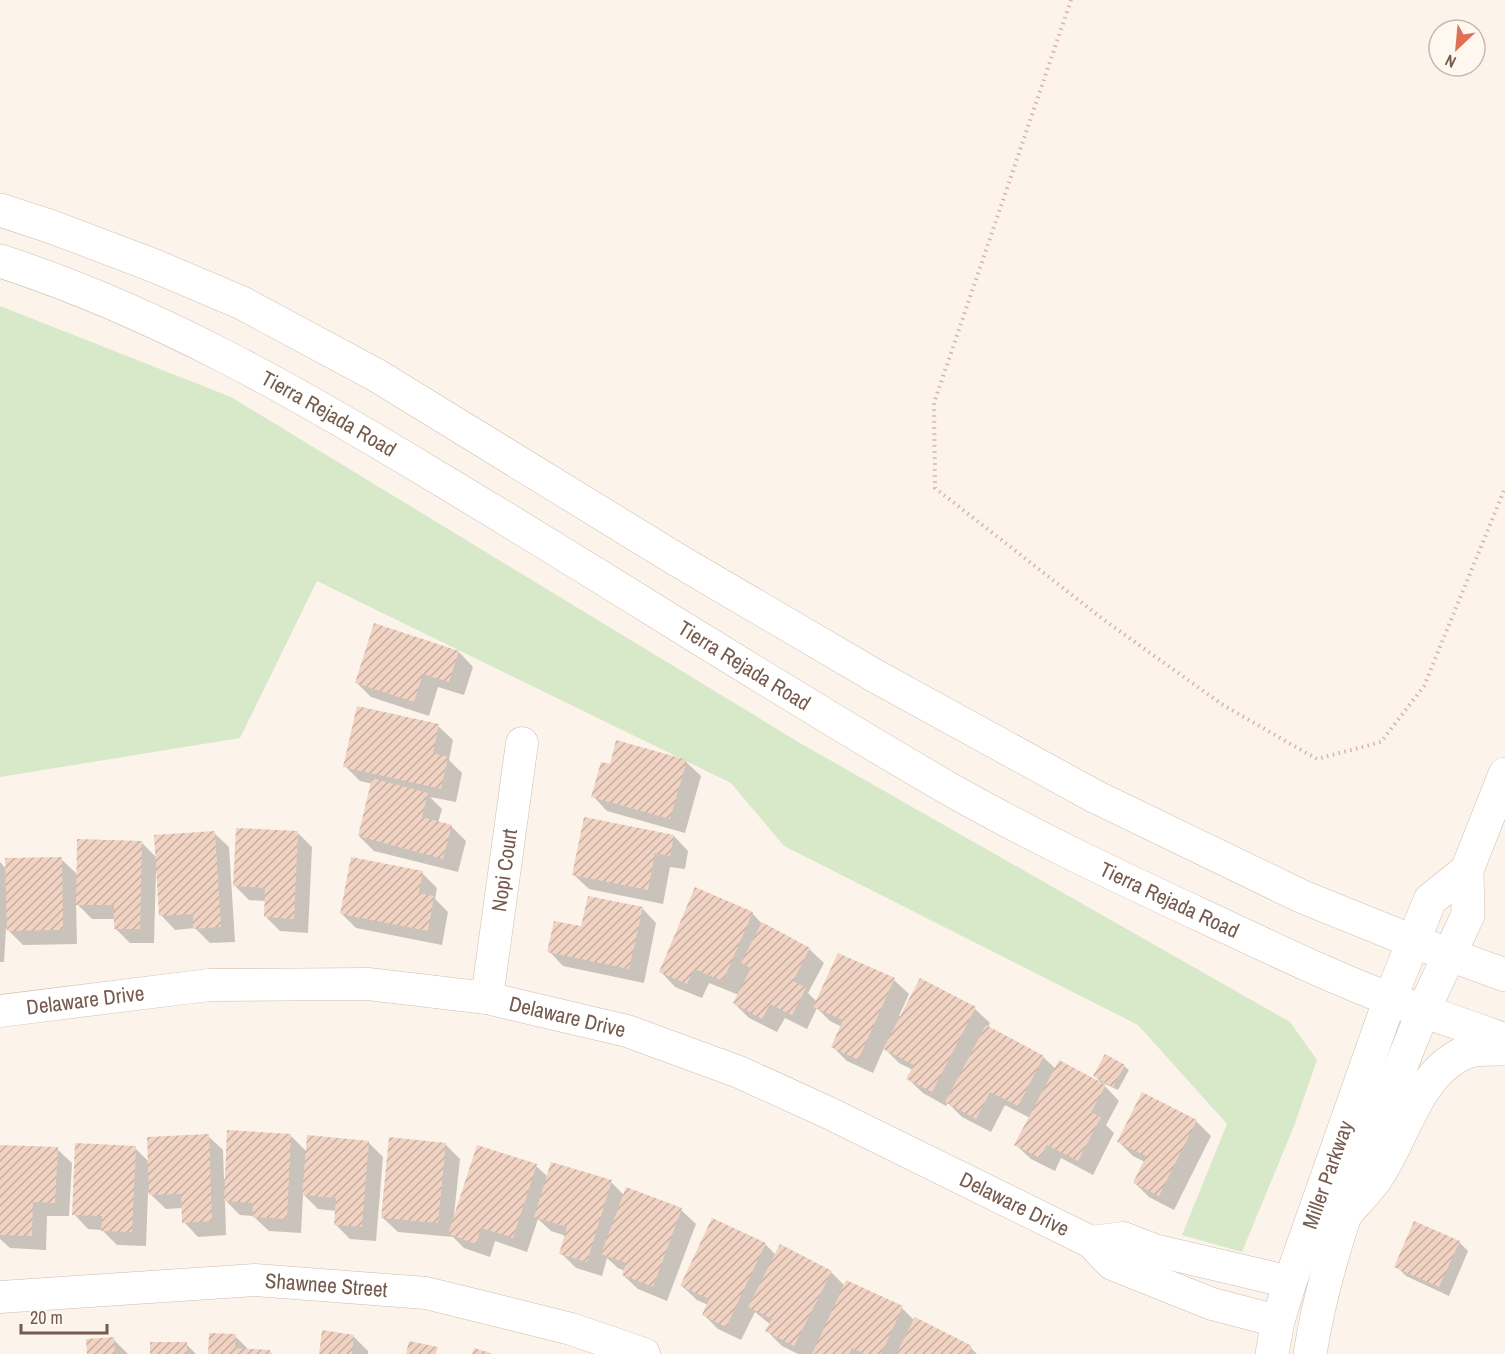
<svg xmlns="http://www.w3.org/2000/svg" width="1505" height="1354" viewBox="0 0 1505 1354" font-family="'Archivo Narrow',sans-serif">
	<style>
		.grass { fill: #d7e9c8 }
		.shadow { fill: #0003 }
		.building { fill: url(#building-hatch) }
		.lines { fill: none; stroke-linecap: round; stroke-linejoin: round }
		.minor-casing { stroke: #cdbcb0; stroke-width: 33 }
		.tertiary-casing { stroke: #cdbcb0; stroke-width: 34 }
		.secondary-casing { stroke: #d2beb0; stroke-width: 34 }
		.path { stroke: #d5b6a5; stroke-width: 4; stroke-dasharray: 1.5 4.5; stroke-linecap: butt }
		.minor { stroke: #fff; stroke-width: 32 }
		.tertiary { stroke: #fff; stroke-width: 33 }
		.secondary { stroke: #fff; stroke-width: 33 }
		.labels { text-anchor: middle; stroke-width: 6; stroke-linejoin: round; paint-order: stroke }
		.street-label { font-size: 21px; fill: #755b4e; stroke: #fef8f0 }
	</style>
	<defs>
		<pattern id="building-hatch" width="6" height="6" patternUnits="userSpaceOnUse" patternTransform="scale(1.5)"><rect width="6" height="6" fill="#f0d3c3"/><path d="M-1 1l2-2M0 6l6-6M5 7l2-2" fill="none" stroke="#c7aea1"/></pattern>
	</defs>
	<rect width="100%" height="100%" fill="#fcf4ea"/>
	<path class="grass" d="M0,306l231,91 569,346 490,279 27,38 -23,66 -52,126 -60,-17 45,-111 -89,-99 -354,-179 -53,-63 -414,-202 -77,157 -240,39z"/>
	<g class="shadow">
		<path d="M459,652l14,15 -9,28 -26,-8 -9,29 -58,-19 -15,-15z"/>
		<path d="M438,726l15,14 -4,20 13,13 -6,29 -26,-5 12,12 -4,14 13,3 15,15 -8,31 -84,-21 -15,-15 14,-52 -13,-3 -15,-15z"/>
		<path d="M686,762l15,14 -16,57 -78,-22 -14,-15 18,-30z"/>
		<path d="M297,832l15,15 -4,86 -28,-2 -14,-14v-16l-17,-1 -14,-14z"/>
		<path d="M214,833l15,14 6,95 -25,1 -15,-15 -20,2 -14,-15 -3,-43h-2l-2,71h-24l-15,-15v-9h-23l-16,-16 1,41 -54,1 -17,-17 -2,34h-4v-100l7,8 54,-11 17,16 63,-33 16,16z"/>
		<path d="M674,836l14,15 -3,18 -15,-2 -7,37 -74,-15 -15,-14z"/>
		<path d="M422,873l15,15 -2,11 13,13 -6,33 -86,-17 -14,-14z"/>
		<path d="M642,908l14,15 -12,60 -81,-17 -14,-15 33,-23z"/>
		<path d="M752,913l12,13 45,23 15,14 -16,30 9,9 77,-22 15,14 -10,22 2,1 19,-37 55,29 15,14 -2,4 55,30 13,12 46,15 -7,-8 29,-10 5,4 -11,20 -17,-8 18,19 -13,24 8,8 -21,42 -32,-17 -6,13 -24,-12 -15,-14 14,-27 -25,-13 -14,27 -29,-15 -14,-14 -2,3 -23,-13 -15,-14 5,-9 -14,-7 -15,-15 -11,25 -26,-12 -14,-14 9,-20 -12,-6 -13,-13 -10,21 -22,-11 -8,14 -28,-14 -15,-15 5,-8 -30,-12 -7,15 -27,-11 -14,-15z"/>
		<path d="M1196,1121l15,15 -37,74 -25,-13 -15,-15 11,-20 -12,-6 -14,-14z"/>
		<path d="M290,1135l17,17 61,-10 15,15 -7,84 -26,-2 -15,-15 2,-13 -19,-2 -15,-15 -2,39 -32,-2 -16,-15 -13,-1 -15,-15 1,35 -28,2 -14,-15 -1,-14 -17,1 -18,-17 -2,54 -29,-1 -15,-15 -14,-1 -14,-15 61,-66 14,14 59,-26 15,14 1,29h2z"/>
		<path d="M445,1144l15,15 -6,56 82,-49 12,11 63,5 14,14 56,14 15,14 -29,77 -29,-12 -15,-14 2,-4 -7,-3 -11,-10 -5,18 -26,-8 -15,-15 5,-17 -15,-5 -13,-12 -11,33 -32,-11 -5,16 -26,-9 -11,-11 -55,-5 -15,-14z"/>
		<path d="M0,1146l57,3 15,14 -3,53h-22l-1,34 -36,-2 -10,-9z"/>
		<path d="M712,1220l53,24 11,11 55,17 14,14 57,22 13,13 56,27 6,6h-179l-16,-8 -15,-15 4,-6 -16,-13 -14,28 -23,-11 -14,-14 4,-10 -11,-5 -15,-14z"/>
		<path d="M1459,1242l9,9 -19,45 -43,-20 -10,-10z"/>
		<path d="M235,1336l14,14 20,1 3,3h-62z"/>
		<path d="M354,1337l14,14v3h-47z"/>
		<path d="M113,1339l15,15h-40z"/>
		<path d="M186,1344l10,10h-44z"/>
	</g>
	<g class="building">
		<path d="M374,623l85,28 -10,31 -26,-8 -9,28 -59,-19z"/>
		<path d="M357,706l82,18 -6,29 15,4 -7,32 -98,-22z"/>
		<path d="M616,740l71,20 -17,59 -79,-22 10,-35 9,2z"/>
		<path d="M372,778l56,15 -6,24 30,8 -9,34 -85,-23z"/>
		<path d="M584,817l90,18 -4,21 -15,-3 -7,37 -76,-15z"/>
		<path d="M236,828l62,3 -4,88 -30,-2 1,-29 -32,-2z"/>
		<path d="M215,831l6,96 -28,2v-15l-34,2 -5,-81z"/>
		<path d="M77,839l65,2 -2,88h-26v-24h-38z"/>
		<path d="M62,857l1,73 -56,1 -2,-73z"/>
		<path d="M351,857l72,14 -4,22 15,3 -6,35 -88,-17z"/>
		<path d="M695,887l58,25 -30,69 -29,-12 -7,15 -28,-12z"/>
		<path d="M588,896l55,11 -14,62 -82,-17 7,-31 27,5z"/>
		<path d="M762,922l48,26 -17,33 13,7 -14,27 -22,-11 -8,15 -29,-16 18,-35 -10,-5z"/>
		<path d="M838,953l57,25 -37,82 -27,-13 12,-27 -30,-13z"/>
		<path d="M920,978l56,29 -44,85 -26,-13 8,-14 -31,-16z"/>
		<path d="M986,1025l58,31 -26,50 -28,-14 -14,27 -31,-17z"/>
		<path d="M1105,1054l20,11 -12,22 -20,-11z"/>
		<path d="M1059,1060l47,25 -15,27 10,5 -23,44 -31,-16 -7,13 -26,-13z"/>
		<path d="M1142,1092l55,28 -38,76 -26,-13 13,-27 -29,-14z"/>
		<path d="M227,1130l64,4 -4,85 -35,-2 1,-14 -29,-2z"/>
		<path d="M209,1134l3,87 -30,2 -1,-29 -32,1 -2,-58z"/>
		<path d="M307,1135l62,6 -7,86 -28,-2 2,-27 -34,-3z"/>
		<path d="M389,1137l57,6 -8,80 -57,-5z"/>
		<path d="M75,1143l61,3 -4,86 -31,-1 1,-15 -30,-1z"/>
		<path d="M0,1145l58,2 -3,56 -22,-1 -1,34 -32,-1z"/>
		<path d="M477,1145l60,19 -24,74 -32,-10 -5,16 -28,-10z"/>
		<path d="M551,1162l61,18 -25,82 -28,-8 8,-27 -33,-10z"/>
		<path d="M626,1187l56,21 -29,79 -31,-12 4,-12 -25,-9z"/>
		<path d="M712,1218l54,25 -40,84 -24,-12 7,-16 -29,-13z"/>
		<path d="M1414,1221l46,20 -21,46 -45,-20z"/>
		<path d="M780,1244l52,27 -38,75 -29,-15 7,-12 -24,-12z"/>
		<path d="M846,1280l57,26 -22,48h-16l-13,-6 -3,6h-37z"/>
		<path d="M915,1317l57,29 -4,8h-72z"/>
		<path d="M322,1330l32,5 -2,19h-33z"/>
		<path d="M209,1333l27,1 -1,14 35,2v4h-62z"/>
		<path d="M114,1337l1,17h-28l-1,-15z"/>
		<path d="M409,1341l29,6 -2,7h-30z"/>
		<rect x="150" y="1342" width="37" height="12"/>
		<path d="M474,1348l17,5v1h-19z"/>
	</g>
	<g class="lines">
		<defs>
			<g id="minor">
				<path id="s1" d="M487,998l35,-255"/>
				<path id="s2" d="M0,1011l209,-26 159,-1 119,14 140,33 112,41 88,40 264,130 21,22 100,40 66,17"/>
				<path d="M1091,1242l32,-4 31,12 136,32"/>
				<path id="s3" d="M0,1297l255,-17 171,13 145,36 73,25"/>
			</g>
			<g id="tertiary">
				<path id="s4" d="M1272,1354l6,-33 12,-39 100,-283"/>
				<path d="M1310,1354c19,-119 69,-231 113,-343"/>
			</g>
			<g id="secondary">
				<path d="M0,210l52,17 103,39 87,37 134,72 303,186 198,116 217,119 209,101 109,44 93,34"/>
				<path id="s5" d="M0,261c155,50 296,131 435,215 171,102 338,211 511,311 84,48 171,89 259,130 62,29 124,59 187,83 38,14 76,26 113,40"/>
				<path d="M1390,999l40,-99 37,-30"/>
				<path d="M1423,1011l45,-96 -1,-45 38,-96"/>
				<path d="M1345,1215c10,-12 21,-23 30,-35 28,-39 40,-102 85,-125 13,-7 30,-6 45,-6"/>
			</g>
		</defs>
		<use href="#minor" class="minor-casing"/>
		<use href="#tertiary" class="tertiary-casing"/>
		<use href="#secondary" class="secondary-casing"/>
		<path class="path" d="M1071,0l-137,403 1,85 169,132 119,85 94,54 64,-17 43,-56 81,-198"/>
		<use href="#minor" class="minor"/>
		<use href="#tertiary" class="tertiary"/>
		<use href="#secondary" class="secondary"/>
	</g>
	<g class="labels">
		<g class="street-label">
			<text dy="7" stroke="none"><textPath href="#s5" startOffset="363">Tierra Rejada Road</textPath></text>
			<text dy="7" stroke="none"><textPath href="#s5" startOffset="849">Tierra Rejada Road</textPath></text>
			<text dy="7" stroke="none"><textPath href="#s1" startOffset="129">Nopi Court</textPath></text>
			<text dy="7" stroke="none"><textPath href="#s5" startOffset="1335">Tierra Rejada Road</textPath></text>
			<text dy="7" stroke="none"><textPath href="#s2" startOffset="86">Delaware Drive</textPath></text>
			<text dy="7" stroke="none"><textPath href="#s2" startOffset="572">Delaware Drive</textPath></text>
			<text dy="7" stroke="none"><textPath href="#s4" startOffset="188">Miller Parkway</textPath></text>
			<text dy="7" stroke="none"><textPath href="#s2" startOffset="1058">Delaware Drive</textPath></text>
			<text dy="7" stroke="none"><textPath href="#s3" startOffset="327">Shawnee Street</textPath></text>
		</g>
	</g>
	<g transform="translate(1457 48) rotate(206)"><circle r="28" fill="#fef8f0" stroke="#c7b9af" stroke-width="1.5"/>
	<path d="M0-4.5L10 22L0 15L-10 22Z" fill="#de7056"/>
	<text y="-9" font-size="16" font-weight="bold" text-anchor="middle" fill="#755b4e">N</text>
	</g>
	<path d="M21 1324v9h86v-9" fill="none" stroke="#755b4e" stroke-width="3"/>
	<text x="30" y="1324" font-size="18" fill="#755b4e" stroke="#fef8f0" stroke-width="4.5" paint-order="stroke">20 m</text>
</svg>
